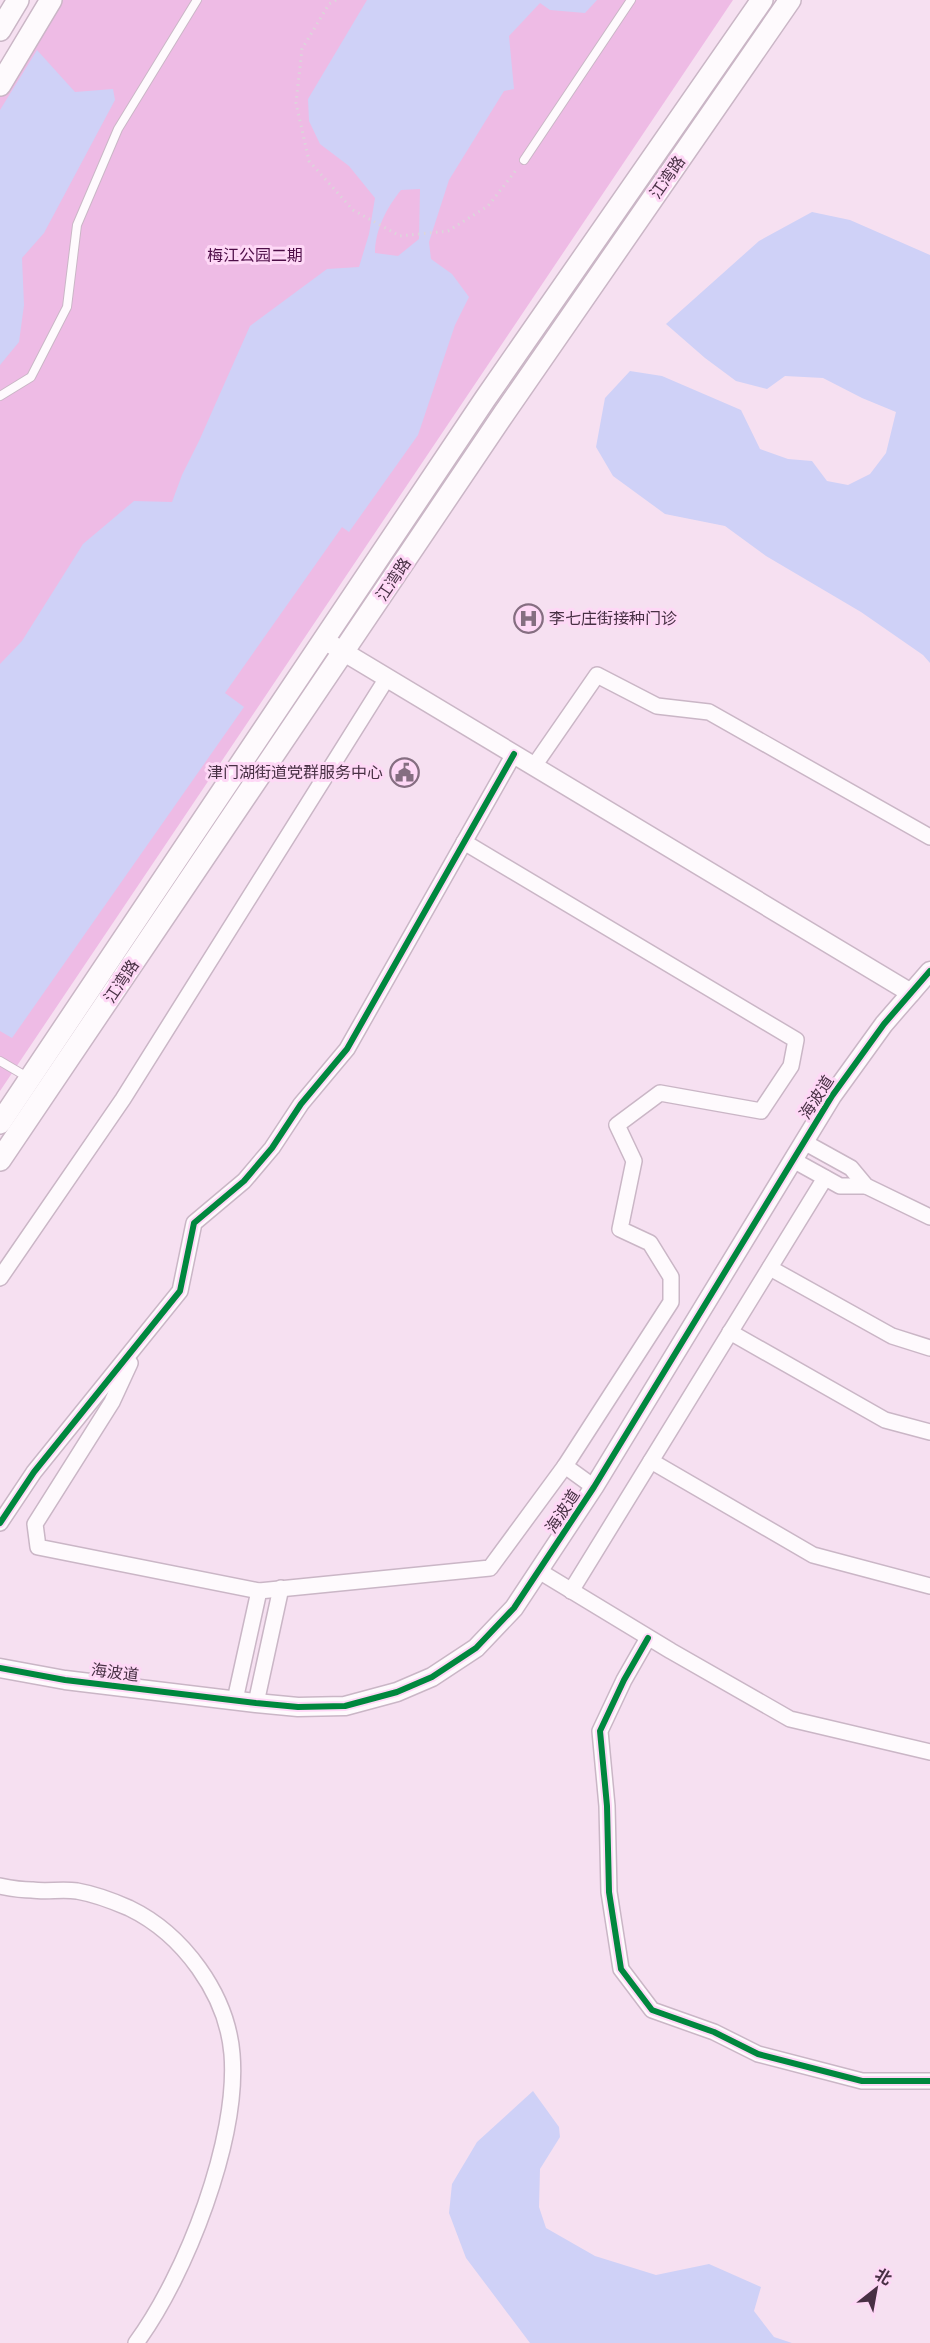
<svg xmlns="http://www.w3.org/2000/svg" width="930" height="2343" viewBox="0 0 930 2343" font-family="Commissioner,'Noto Sans SC',sans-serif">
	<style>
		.green { fill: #eebbe5 }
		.water { fill: #cfd1f7; fill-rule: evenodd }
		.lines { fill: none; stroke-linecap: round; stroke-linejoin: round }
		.service-casing { stroke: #cab6c6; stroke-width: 10 }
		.minor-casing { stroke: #cab6c6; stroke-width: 18 }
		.tertiary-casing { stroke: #cab6c6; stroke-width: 21 }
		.secondary-casing { stroke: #cab6c6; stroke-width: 24 }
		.path { stroke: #dcd5da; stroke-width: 3; stroke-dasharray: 1.5 4.5; stroke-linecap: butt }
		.service { stroke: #fefafd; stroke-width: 8 }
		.minor { stroke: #fefafd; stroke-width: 15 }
		.tertiary { stroke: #fefafd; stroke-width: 18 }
		.secondary { stroke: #fefafd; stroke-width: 21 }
		.cycleway-casing { stroke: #fed8f6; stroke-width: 10 }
		.cycleway { stroke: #00873e; stroke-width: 6 }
		.labels { text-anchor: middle; stroke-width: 6; stroke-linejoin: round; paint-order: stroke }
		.street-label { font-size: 16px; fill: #483044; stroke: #fed8f6 }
		.park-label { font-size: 16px; fill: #4e0e48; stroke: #fed8f6 }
		.poi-label { font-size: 16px; fill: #483044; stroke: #fed8f6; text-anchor: start }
	</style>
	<rect width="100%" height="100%" fill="#f6e0f1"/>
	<path class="green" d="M50,0h683l-733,1091v-1009z"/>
	<g class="water">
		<path d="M367,0h230l-12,13 -35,-3 -10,-7 -31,33 5,53 -10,2 -55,89 -20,62 2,17 21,15 17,23 -14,28 -37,110 -69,97 -7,-5 -117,166 19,14 -232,331 -12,-7v-367l22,-23 61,-97 51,-43 38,1 10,-27 17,-34 51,-115 77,-57 32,-2 10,-33 6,-36 -26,-32 -29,-22 -11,-23 -1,-22zM420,189l-1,50 -21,17 -23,-3c0,-23 12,-46 26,-63z"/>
		<path d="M37,50l38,42 38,-3 2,11 -71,133 -22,25 2,47 -5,37 -19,23v-255z"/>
		<path d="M812,212l38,8 80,35v408l-7,-8 -62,-43 -95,-56 -41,-30 -60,-12 -52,-38 -17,-29 9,-49 25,-27 32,5 79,34 19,39 28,10 24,2 15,20 21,4 22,-11 16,-21 10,-41 -34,-14 -39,-20 -38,-2 -18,13 -31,-8 -31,-23 -39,-34 93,-83z"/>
		<path d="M533,2091l26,36 1,10 -20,32 -1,38 7,21 49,28 61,19 53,-11 52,23 -7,24 20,26 18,6h-262l-64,-85 -17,-45 3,-29 25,-42z"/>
	</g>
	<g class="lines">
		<defs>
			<g id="service">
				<path d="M524,160l107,-160"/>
				<path d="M0,396l31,-19 36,-70 10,-82 41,-96 79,-129"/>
				<path d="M0,1061l29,17"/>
			</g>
			<g id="minor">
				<path d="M534,766l63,-91 60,31 52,6 221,125"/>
				<path d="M464,842l332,198 -5,26 -30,45 -101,-18 -43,32 17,36 -14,68 30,14 21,34v25l-106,164"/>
				<path d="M804,1142l47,26 15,18 64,31"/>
				<path d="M793,1160l47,26h26"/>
				<path d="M770,1268l122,68 38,12"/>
				<path d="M0,1278l123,-179 264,-421"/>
				<path d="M730,1332l155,88 45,12"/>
				<path d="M130,1363l-18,39 -77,122 3,23 221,44"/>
				<path d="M651,1461l162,94 117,31"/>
				<path d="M0,1523l34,-51 146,-181 14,-68 50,-42 28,-33 29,-44 46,-55 167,-295"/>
				<path d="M539,1571l132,80 119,68 140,33"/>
				<path d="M571,1591l254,-413"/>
				<path d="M648,1638l-24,42 -24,51 7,75 2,86 12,77 31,41 62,22 44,22 104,27h68"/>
				<path d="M235,1700l24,-109 231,-23 75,-102 29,21"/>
				<path d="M256,1703l25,-115"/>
				<path d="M0,1886c10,2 21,4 32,4 14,2 30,-1 45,1 17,3 36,10 52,17 54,26 98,86 103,146 7,85 -46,221 -96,289"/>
			</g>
			<g id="tertiary">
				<path d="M324,640l587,353"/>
				<path d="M0,1668l65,12 191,23 42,4 47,-1 52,-14 35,-15 44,-29 38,-40 80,-121 238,-391 52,-72 46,-53"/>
			</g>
			<g id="secondary">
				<path d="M0,30l18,-30"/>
				<path d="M0,85l51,-85"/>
				<path d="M0,1123l485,-724 277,-399"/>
				<path d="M0,1160l505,-748 285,-412"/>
			</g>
		</defs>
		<use href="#service" class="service-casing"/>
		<use href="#minor" class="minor-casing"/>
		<use href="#tertiary" class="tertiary-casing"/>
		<use href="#secondary" class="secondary-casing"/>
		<path class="path" d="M336,0l-7,4 -27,45 -6,54 13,58 44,49 47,26 48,-5 40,-25 29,-37"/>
		<use href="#service" class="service"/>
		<use href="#minor" class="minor"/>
		<use href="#tertiary" class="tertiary"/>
		<use href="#secondary" class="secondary"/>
		<defs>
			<g id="cycleway">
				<path d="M0,1523l34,-51 146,-181 14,-68 50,-42 28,-33 29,-44 46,-55 167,-295"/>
				<path d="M648,1638l-24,42 -24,51 7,75 2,86 12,77 31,41 62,22 44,22 104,27h68"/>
				<path d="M0,1668l65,12 191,23 42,4 47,-1 52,-14 35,-15 44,-29 38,-40 80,-121 238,-391 52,-72 46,-53"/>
			</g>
		</defs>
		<use href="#cycleway" class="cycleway-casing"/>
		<use href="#cycleway" class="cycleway"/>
	</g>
	<defs>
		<symbol id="hospital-ring" viewBox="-11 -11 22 22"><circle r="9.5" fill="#fed8f6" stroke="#856e81" stroke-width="1.5"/><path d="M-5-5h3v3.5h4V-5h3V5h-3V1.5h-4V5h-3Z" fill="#856e81"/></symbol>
		<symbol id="civic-ring" viewBox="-11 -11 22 22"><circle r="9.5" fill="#fed8f6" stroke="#856e81" stroke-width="1.5"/><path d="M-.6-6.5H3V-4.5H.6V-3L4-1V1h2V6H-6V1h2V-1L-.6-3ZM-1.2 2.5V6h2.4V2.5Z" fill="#856e81"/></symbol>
	</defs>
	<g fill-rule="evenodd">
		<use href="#hospital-ring" x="512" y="602" width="33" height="33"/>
		<use href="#civic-ring" x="388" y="756" width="33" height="33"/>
	</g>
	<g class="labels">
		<g class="street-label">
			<text transform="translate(667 177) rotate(-55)" y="6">江湾路</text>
			<text transform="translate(393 579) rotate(-56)" y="6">江湾路</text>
			<text transform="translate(121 981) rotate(-56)" y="6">江湾路</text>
			<text transform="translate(816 1097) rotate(-57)" y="6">海波道</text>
			<text transform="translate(562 1511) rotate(-57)" y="6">海波道</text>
			<text transform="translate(115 1672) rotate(7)" y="6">海波道</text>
		</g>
		<g class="park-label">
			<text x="255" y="261">梅江公园二期</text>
		</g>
		<g class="poi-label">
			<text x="549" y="624">李七庄街接种门诊</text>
			<text x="383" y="778" text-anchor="end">津门湖街道党群服务中心</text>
		</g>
	</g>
	<g transform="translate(876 2289) rotate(31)" stroke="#fed8f6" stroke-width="4.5" paint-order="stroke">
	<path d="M0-4.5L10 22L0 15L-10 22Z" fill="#483044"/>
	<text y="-9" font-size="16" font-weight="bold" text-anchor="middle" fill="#483044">北</text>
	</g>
</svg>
